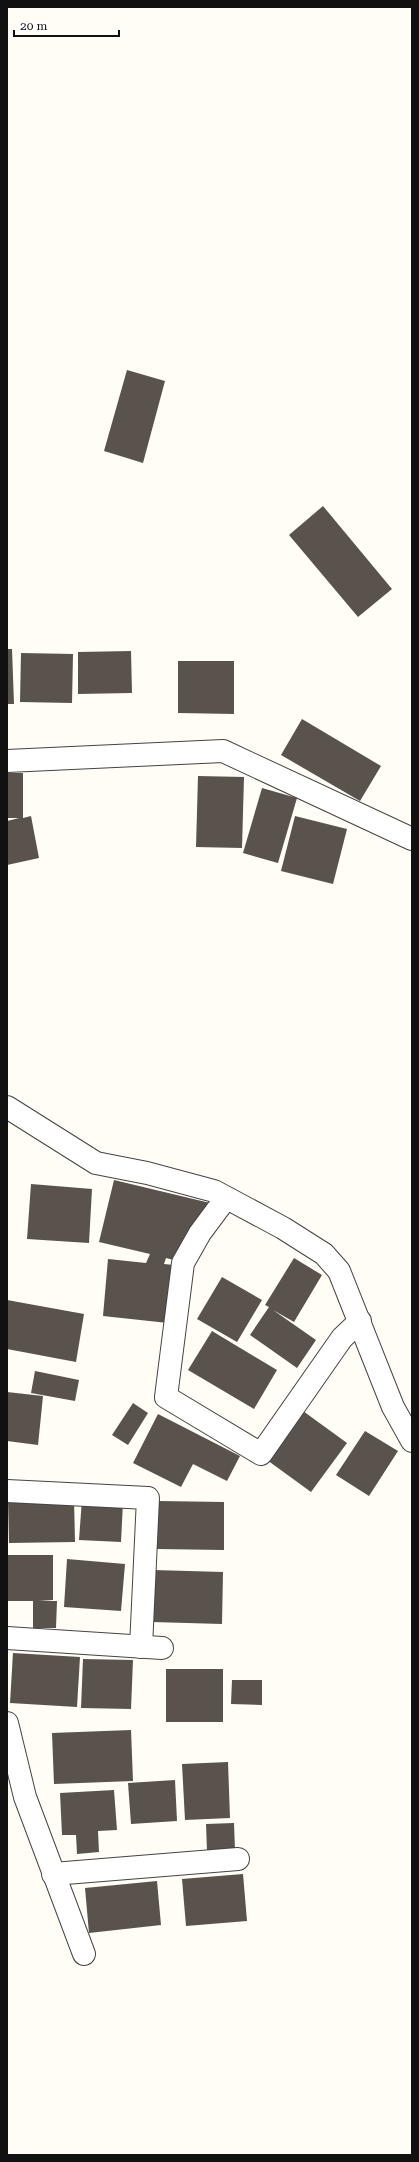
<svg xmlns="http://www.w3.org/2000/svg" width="419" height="2162" viewBox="0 0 419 2162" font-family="'Roboto Serif',serif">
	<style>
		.building { fill: #5a524d }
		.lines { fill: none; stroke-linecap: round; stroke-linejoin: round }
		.minor-casing { stroke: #444; stroke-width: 24 }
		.minor { stroke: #fff; stroke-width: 22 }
	</style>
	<rect width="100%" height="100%" fill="#fffdf5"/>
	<g class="building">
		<path d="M127,370l38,11 -22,82 -39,-12z"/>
		<path d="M323,506l69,83 -34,28 -69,-82z"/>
		<path d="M7,649h5l2,55h-7z"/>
		<path d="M131,651l1,42 -54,1v-42z"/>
		<path d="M21,653l52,1 -1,49 -52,-1z"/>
		<path d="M178,661h56v53l-56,-1z"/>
		<path d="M302,719l79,47 -21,35 -79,-46z"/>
		<path d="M7,773h16v45l8,-2 8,42 -32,7v-44l12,-3h-12z"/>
		<path d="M198,776l46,1 -2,71 -46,-1z"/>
		<path d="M262,788l35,10 -19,65 -35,-10z"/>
		<path d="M295,816l52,13 -14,55 -52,-13z"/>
		<path d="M114,1180l96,23 -16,62 -28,-7 -2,6 10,1 -6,58 -65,-7 5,-57 38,4 4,-9 -51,-12z"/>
		<path d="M31,1184l61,5 -3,54 -62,-4z"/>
		<path d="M294,1258l28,17 -28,47 -21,-12 43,30 -19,28 -47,-33 19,-28 -4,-2z"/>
		<path d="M222,1277l40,23 -25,42 -40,-23z"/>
		<path d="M7,1300l77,14 -8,48 -69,-13z"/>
		<path d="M212,1331l65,39 -23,39 -66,-39z"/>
		<path d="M35,1371l44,9 -4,21 -44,-8z"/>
		<path d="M7,1392l36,4 -5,49 -31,-4z"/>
		<path d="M133,1403l15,10 -20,32 -16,-10z"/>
		<path d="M303,1411l44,32 -36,49 -44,-32z"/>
		<path d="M158,1414l82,42 -13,25 -34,-17 -12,23 -48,-24z"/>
		<path d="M365,1431l33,20 -29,45 -33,-21z"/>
		<path d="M8,1499h66l1,43 -66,1z"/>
		<path d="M82,1499l41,3 -2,40 -42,-2z"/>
		<path d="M158,1501l66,1v48l-67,-1z"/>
		<path d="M7,1555h46v45l-14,1h18l-1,27h-23v-27h-26z"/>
		<path d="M67,1559l58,5 -4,47 -57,-4z"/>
		<path d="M153,1570l70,2 -1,52 -70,-2z"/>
		<path d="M13,1653l67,4 -3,50 -67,-4z"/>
		<path d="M83,1659l50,1 -2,49 -50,-1z"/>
		<rect x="166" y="1669" width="57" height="53"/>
		<path d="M232,1680h30v25l-31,-1z"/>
		<path d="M131,1730l2,51 -79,3 -2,-51z"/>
		<path d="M228,1762l2,56 -45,2 -3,-56z"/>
		<path d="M175,1780l2,41 -46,3 -3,-41z"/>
		<path d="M114,1790l3,40 -19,1 1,21 -22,2 -1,-19h-14l-2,-42z"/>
		<path d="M234,1823l1,27 -28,1 -1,-27z"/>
		<path d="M243,1874l4,47 -61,5 -4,-47z"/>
		<path d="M157,1881l4,44 -72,8 -4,-45z"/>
	</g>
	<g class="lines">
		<defs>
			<g id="minor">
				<path d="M7,761l216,-10 189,88"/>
				<path d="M7,1107l89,56 51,10 67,18 69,37 41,26 15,17 54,136 19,34"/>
				<path d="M226,1198l-26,35 -17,30 -17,134 95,57 81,-116 18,-17"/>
				<path d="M7,1491l141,7 -7,149"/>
				<path d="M7,1638l155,10"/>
				<path d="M7,1723l18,74 59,157"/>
				<path d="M53,1874l185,-15"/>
			</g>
		</defs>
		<use href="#minor" class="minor-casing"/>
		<use href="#minor" class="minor"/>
	</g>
	<rect width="419" height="2162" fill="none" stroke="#111111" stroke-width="16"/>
	<path d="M14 30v6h105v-6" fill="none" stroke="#111111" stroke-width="2"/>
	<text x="20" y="30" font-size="12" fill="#111111" stroke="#ffffff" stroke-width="3" paint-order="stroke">20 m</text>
</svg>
